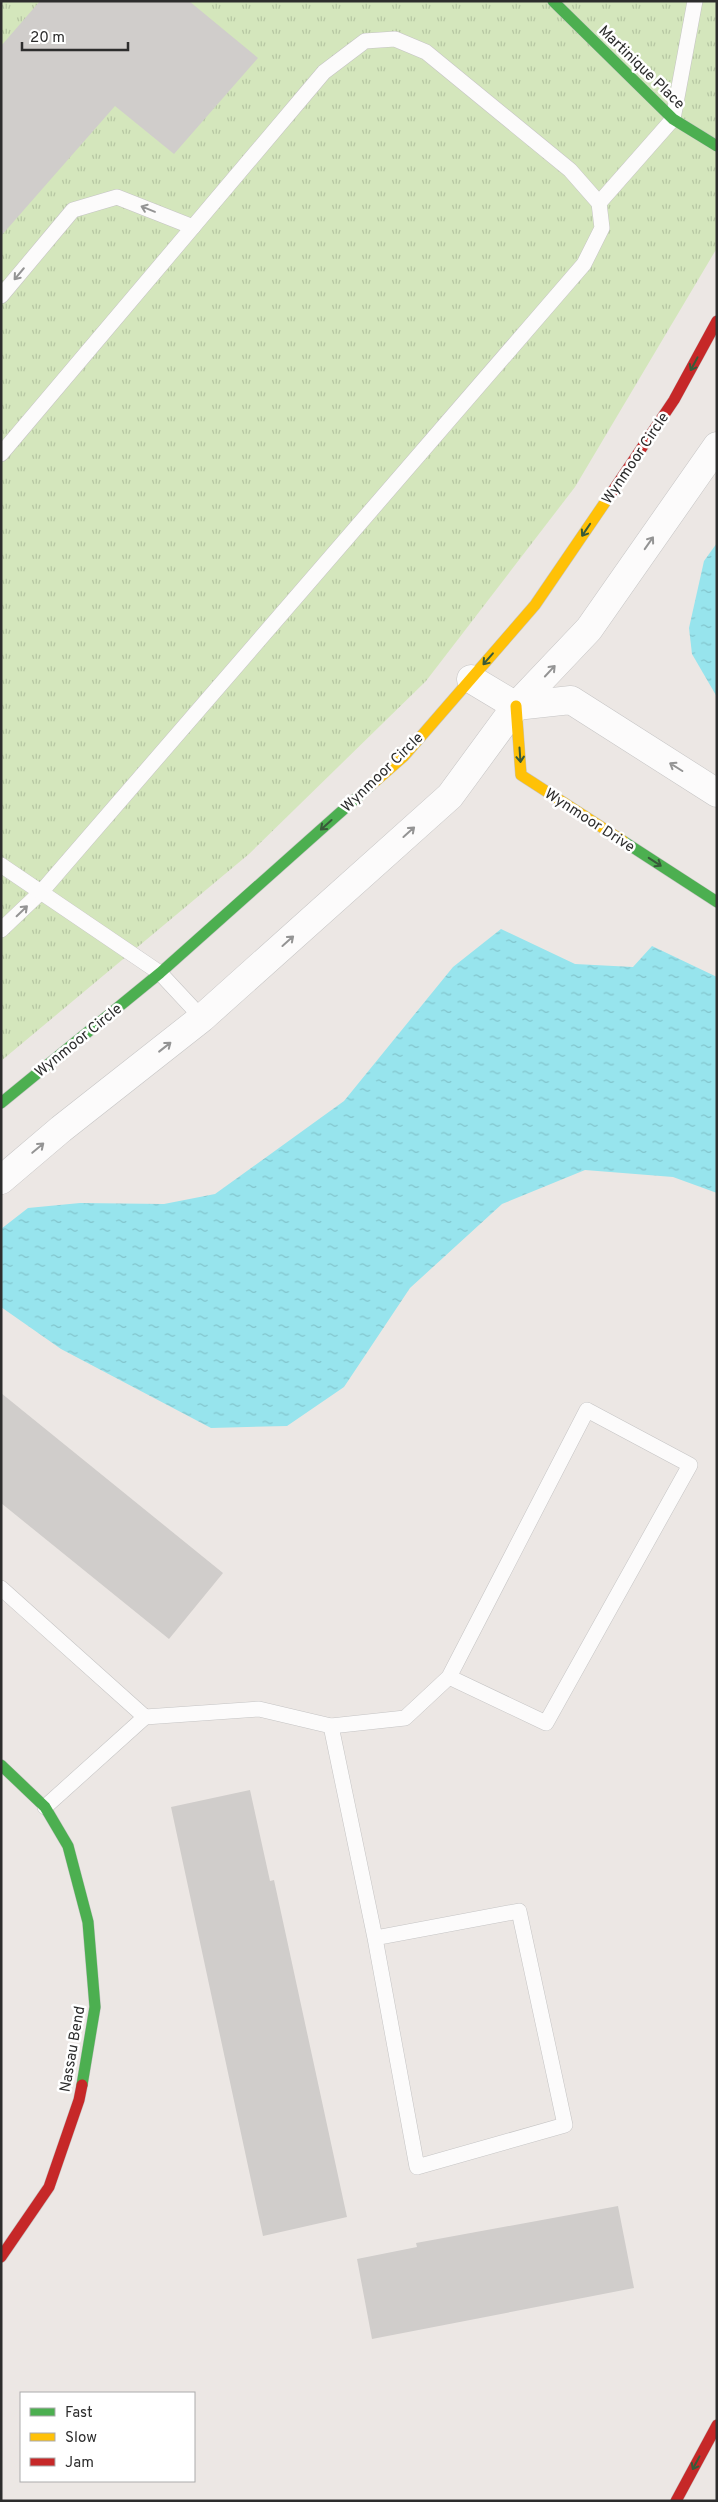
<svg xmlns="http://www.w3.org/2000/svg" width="718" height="2502" viewBox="0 0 718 2502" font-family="Overpass,sans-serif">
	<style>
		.grass { fill: url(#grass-tufts) }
		.water { fill: url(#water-ripples) }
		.building { fill: #d0cdcb }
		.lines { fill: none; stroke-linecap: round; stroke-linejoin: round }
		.lane-casing { stroke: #c5c4c4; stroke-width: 16 }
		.street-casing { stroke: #c5c4c4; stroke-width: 29 }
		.fast-casing { stroke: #c5c4c4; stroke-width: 12 }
		.slow-casing { stroke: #c5c4c4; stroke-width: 12 }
		.jam-casing { stroke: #c5c4c4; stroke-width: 12 }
		.lane { stroke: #fcfbfb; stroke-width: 15 }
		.street { stroke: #fcfbfb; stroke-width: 28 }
		.fast { stroke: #4caf50; stroke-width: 11 }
		.slow { stroke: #ffc107; stroke-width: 11 }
		.jam { stroke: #c62828; stroke-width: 11 }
		.oneway { stroke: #949494 }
		.oneway2 { stroke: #385a39 }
		.labels { text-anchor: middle; stroke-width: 5; stroke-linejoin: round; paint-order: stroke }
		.street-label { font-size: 15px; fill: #2d2d2d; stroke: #fff }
	</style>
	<defs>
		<pattern id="grass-tufts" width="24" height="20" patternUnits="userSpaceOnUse" patternTransform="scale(1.25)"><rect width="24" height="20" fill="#d4e6bc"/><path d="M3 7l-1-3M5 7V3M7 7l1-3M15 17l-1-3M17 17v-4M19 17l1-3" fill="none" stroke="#b6c6a2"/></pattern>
		<pattern id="water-ripples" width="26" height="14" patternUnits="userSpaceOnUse" patternTransform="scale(1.25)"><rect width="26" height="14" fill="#97e4ed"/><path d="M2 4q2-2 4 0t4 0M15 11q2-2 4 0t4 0" fill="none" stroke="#82c4cc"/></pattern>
	</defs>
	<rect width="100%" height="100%" fill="#ece7e4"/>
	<path class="grass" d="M1,1h716v247l-142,239 -149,194 -177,173 -248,207z"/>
	<g class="water">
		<path d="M717,543v154l-25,-43 -3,-26 15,-67z"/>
		<path d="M501,929l74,35 58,3 19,-21 65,31v216l-44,-16 -88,-7 -83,34 -92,84 -66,99 -57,39 -76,2 -150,-79 -60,-42v-78l27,-21 52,-5 84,1 51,-10 129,-93 109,-134z"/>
	</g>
	<g class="building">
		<path d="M40,1h149l69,57 -84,96 -59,-48 -114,130v-190z"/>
		<path d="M1,1393l222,180 -54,66 -168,-136z"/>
		<path d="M250,1790l20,91 4,-1 73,337 -84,19 -92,-429z"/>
		<path d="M618,2206l16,82 -262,51 -15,-80 60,-12 -1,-4z"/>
	</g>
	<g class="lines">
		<defs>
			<g id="lane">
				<path d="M599,203l74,-84 22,-118"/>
				<path d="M1,296l72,-86 44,-13 76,30"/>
				<path d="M1,454l323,-382 41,-31 30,-2 31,13 144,118 29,33 3,25 -18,36 -542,627 -41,39"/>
				<path d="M1,865l159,108 42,45"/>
				<path d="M1,1588l144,129 114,-8 72,17 74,-8 44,-41 138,-267 103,55 -144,258 -97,-46"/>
				<path d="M331,1726l44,212 42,229 148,-42 -46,-214 -144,27"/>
				<path d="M45,1807l100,-90"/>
			</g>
			<g id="street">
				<path d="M471,679l45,27 55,-6 146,93"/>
				<path d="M1,1180l60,-51 141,-111 248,-222 66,-90 73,-77 128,-183"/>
			</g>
			<g id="fast">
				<path d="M553,1l120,118 44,27"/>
				<path d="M623,841l94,61"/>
				<path d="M1,1103l159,-130 211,-188"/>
				<path d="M1,1765l44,42 23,39 20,76 7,85 -13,78"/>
			</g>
			<g id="slow">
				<path d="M516,706l5,69 102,66"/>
				<path d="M371,785l33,-29 131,-151 73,-107"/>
			</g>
			<g id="jam">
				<path d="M608,498l66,-98 43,-79"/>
				<path d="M1,2257l48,-70 30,-87 3,-15"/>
				<path d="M676,2501l41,-76"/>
			</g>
		</defs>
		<use href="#lane" class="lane-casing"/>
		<use href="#street" class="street-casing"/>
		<use href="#fast" class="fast-casing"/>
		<use href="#slow" class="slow-casing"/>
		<use href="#jam" class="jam-casing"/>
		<use href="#lane" class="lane"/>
		<use href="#street" class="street"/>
		<use href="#fast" class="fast"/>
		<use href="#slow" class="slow"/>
		<use href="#jam" class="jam"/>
	</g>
	<defs><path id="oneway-shaft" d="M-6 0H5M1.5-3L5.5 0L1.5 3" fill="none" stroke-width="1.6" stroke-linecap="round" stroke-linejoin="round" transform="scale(1.25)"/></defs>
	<g class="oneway">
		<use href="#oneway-shaft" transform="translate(148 209) rotate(-158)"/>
		<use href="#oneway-shaft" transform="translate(19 274) rotate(130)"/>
		<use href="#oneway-shaft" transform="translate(649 543) rotate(-55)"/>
		<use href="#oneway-shaft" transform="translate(550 671) rotate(-47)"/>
		<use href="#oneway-shaft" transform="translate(676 767) rotate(-148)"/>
		<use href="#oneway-shaft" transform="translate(409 832) rotate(-42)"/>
		<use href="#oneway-shaft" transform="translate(22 911) rotate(-44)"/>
		<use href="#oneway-shaft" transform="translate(288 941) rotate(-42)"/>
		<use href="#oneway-shaft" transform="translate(165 1047) rotate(-38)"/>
		<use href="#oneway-shaft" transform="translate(38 1148) rotate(-40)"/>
	</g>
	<g class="oneway2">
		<use href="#oneway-shaft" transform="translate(694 364) rotate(118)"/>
		<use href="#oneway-shaft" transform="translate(586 530) rotate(124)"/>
		<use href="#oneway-shaft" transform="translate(488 659) rotate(131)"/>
		<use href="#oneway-shaft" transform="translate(520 755) rotate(86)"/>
		<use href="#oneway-shaft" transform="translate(326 825) rotate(138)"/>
		<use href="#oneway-shaft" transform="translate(655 862) rotate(33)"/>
		<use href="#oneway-shaft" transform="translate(696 2463) rotate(118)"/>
	</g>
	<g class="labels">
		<g class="street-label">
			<text transform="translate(642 67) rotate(44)" y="5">Martinique Place</text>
			<text transform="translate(635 458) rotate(-56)" y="5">Wynmoor Circle</text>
			<text transform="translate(382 772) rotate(-44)" y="5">Wynmoor Circle</text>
			<text transform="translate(590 820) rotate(33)" y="5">Wynmoor Drive</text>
			<text transform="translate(78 1040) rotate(-39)" y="5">Wynmoor Circle</text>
			<text transform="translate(72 2049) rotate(-80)" y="5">Nassau Bend</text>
		</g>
	</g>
	<rect width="718" height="2502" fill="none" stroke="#2d2d2d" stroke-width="5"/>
	<rect x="20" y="2392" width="175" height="90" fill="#ffffff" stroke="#ababab"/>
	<rect x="30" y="2408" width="25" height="8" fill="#4caf50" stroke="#ababab"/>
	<text x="65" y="2417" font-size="15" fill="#2d2d2d">Fast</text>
	<rect x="30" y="2433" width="25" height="8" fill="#ffc107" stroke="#ababab"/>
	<text x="65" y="2442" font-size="15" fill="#2d2d2d">Slow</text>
	<rect x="30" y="2458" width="25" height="8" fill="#c62828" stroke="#ababab"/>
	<text x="65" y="2467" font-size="15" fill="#2d2d2d">Jam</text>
	<path d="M22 42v8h106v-8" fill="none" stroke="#2d2d2d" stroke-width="2.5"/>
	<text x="30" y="42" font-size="15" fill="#2d2d2d" stroke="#ffffff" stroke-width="4" paint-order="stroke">20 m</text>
</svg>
